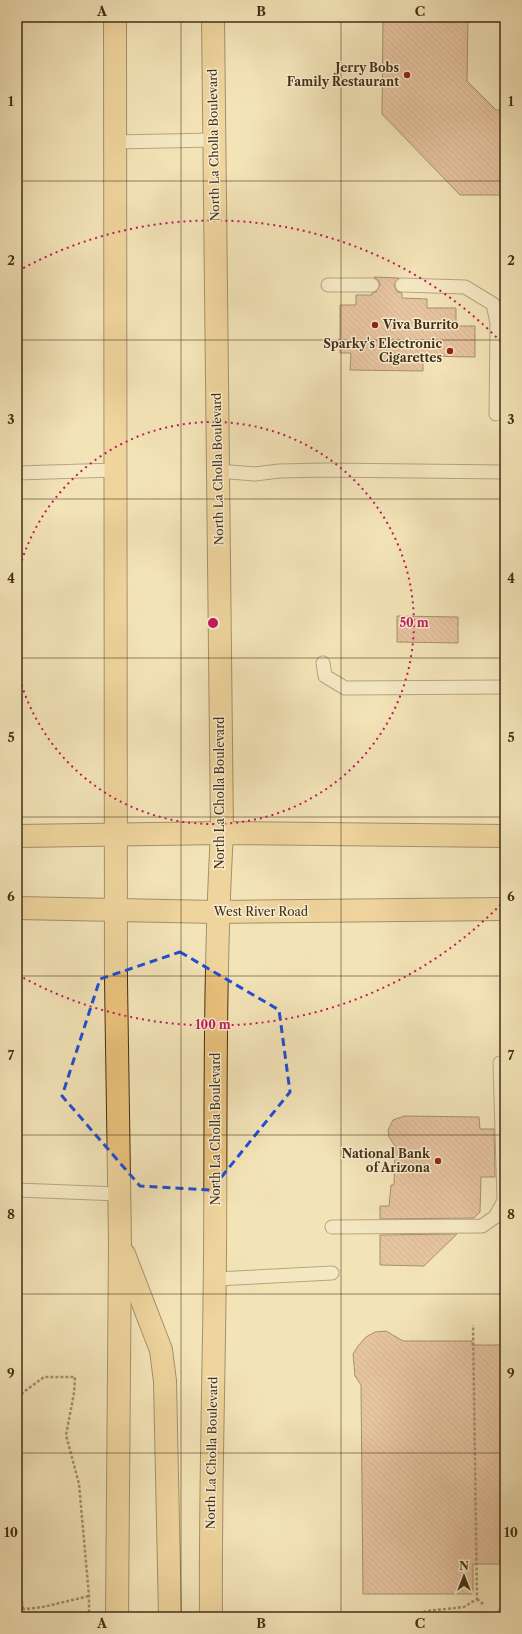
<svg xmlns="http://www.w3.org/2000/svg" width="522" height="1634" viewBox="0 0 522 1634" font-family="'Libre Caslon Text',serif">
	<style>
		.building { fill: url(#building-back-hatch); stroke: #432e14 }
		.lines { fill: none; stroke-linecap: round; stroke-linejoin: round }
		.lane-casing { stroke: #6f5c3d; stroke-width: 15 }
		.primary-casing { stroke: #432e14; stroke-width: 24 }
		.path { stroke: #432e14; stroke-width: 2.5; stroke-dasharray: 3 2; stroke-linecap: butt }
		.lane { stroke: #f7edd1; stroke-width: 13 }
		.primary { stroke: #eac27c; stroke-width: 22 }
		.marked { fill: none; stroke: #1d4ed8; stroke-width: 3; stroke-dasharray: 8 5; stroke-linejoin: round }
		.grid { fill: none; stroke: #432e14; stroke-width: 1; stroke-opacity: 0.55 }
		.ring { fill: none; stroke: #c2185b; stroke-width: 2; stroke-dasharray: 2 4 }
		.poi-dot { fill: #8f2418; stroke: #f7edd1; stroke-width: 1.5 }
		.labels { text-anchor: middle; stroke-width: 3; stroke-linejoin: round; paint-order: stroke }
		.poi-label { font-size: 12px; font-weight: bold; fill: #432e14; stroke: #f7edd1; text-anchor: end }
		.street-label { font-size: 12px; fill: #432e14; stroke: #f7edd1 }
		.centre { fill: #c2185b; stroke: #f7edd1; stroke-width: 2 }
		.ring-label { font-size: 12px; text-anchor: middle; font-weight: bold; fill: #c2185b; stroke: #f7edd1; stroke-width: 3; stroke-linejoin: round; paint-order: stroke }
		.neatline { fill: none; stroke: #432e14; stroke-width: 1.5 }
		.grid-label { font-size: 13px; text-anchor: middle; font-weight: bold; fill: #432e14 }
	</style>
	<defs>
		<pattern id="building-back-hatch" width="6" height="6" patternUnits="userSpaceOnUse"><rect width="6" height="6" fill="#d99d84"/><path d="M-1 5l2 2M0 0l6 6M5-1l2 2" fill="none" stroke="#b2806b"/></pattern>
	</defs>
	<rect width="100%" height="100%" fill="#f3e4b8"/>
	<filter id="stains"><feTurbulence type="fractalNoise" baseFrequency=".005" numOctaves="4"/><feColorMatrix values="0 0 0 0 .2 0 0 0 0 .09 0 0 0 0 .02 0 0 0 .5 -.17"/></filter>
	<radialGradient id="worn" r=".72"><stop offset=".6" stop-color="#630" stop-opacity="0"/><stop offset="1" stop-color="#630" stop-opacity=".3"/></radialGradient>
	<g class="building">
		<path d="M383,17h85l-1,64 29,29h9v85h-45l-78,-81z"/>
		<path d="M374,277l25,1 -5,7 3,7 5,1v5l25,1v9h29v18h19v31l-52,-1v15l-73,-1 1,-17h-11v-48h16v-10h16v-2l4,-1 4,-7 -1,-4z"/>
		<path d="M397,616l61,1v26l-61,-1z"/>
		<path d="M404,1116l75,1 1,12h14l1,48h-14l-1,35 -6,6 -94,1v-13h9l2,-21h3l1,-39 -6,-9 -1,-7 5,-10z"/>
		<path d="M457,1234l-33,32 -44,-1v-30z"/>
		<path d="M386,1331l17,10h69v4h29l-1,219h-27v30h-110l-2,-209 -6,-9 -2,-22 5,-8 8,-9 9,-5z"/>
	</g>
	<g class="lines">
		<defs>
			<g id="lane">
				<path d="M115,142l99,-2"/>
				<path d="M328,285h44"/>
				<path d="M402,285l63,2 28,17 4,19 -1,91"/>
				<path d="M218,471l37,3 24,-3 47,-1 179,2"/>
				<path d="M17,473l98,-3"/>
				<path d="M323,663l2,13 20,12 160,-1"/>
				<path d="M17,1190l102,4"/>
				<path d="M332,1227l150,-1 13,-9 9,-16 -4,-138"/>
				<path d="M215,1279l117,-6"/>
				<path d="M502,1617l3,-4"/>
			</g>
			<g id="primary">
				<path d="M115,17l1,964 4,262 -3,374"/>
				<path d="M17,836l205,-3 283,3"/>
				<path d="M17,908l200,4 288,-3"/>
				<path d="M124,1254l37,96 4,31 5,236"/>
				<path d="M211,1617c-1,-120 3,-239 4,-359 1,-141 -1,-284 7,-425l-9,-816"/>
			</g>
		</defs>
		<use href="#lane" class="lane-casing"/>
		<use href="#primary" class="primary-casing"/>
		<g class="path">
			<path d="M17,1397l27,-20h31l-1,16 -8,42 13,49 10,112v21"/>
			<path d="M17,1561l6,49"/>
			<path d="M477,1599l6,5"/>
			<path d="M17,1610l26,-3 46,-11"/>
			<path d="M409,1617l18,-6 37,-4 13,-8 -4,-274"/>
		</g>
		<use href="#lane" class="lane"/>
		<use href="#primary" class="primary"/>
	</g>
	<path d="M0 0H522V1634H0ZM180,952l99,58 11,82 -79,98 -71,-4 -78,-90 38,-117z" fill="#f3e4b8" fill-opacity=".55" fill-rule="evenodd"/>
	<path class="marked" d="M180,952l99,58 11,82 -79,98 -71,-4 -78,-90 38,-117z"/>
	<path class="grid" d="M181,17v1600M341,17v1600M17,181h488M17,340h488M17,499h488M17,658h488M17,817h488M17,976h488M17,1135h488M17,1294h488M17,1453h488"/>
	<g class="ring">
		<path d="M17 578A201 201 0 1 1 17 668"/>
		<path d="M505 900A402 402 0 0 1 18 975M18 271A402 402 0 0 1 505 346"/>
	</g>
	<g class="poi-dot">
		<circle cx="407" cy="75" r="4"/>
		<circle cx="375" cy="325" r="4"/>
		<circle cx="450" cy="351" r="4"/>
		<circle cx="438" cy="1161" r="4"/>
	</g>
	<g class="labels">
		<g class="poi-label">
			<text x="399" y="72">Jerry Bobs<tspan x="399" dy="14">Family Restaurant</tspan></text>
			<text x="383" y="329" text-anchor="start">Viva Burrito</text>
			<text x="442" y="348">Sparky's Electronic<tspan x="442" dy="14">Cigarettes</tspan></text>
			<text x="430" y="1158">National Bank<tspan x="430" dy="14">of Arizona</tspan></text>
		</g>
		<g class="street-label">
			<text transform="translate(214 145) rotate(-91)" y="4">North La Cholla Boulevard</text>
			<text transform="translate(218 469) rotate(-91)" y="4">North La Cholla Boulevard</text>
			<text transform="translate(220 793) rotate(-90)" y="4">North La Cholla Boulevard</text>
			<text x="261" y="916">West River Road</text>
			<text transform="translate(216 1129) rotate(-90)" y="4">North La Cholla Boulevard</text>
			<text transform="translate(212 1453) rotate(-89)" y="4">North La Cholla Boulevard</text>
		</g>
	</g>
	<circle cx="213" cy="623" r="6" class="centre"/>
	<g class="ring-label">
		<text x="414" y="627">50 m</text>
		<text x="213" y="1029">100 m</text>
	</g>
	<rect width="522" height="1634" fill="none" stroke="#f3e4b8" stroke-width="44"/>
	<g transform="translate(464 1576)" stroke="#f7edd1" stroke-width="3" paint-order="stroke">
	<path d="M0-3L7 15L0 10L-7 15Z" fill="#432e14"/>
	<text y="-6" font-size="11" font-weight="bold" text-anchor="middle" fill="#432e14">N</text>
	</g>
	<rect x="22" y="22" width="478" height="1590" class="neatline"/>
	<g class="grid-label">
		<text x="102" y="16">A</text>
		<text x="261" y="16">B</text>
		<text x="420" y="16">C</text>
		<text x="11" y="106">1</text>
		<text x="511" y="106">1</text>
		<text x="11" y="265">2</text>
		<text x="511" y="265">2</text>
		<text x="11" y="424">3</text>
		<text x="511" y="424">3</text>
		<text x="11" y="583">4</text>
		<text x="511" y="583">4</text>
		<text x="11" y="742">5</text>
		<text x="511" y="742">5</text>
		<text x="11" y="901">6</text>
		<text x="511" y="901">6</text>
		<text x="11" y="1060">7</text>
		<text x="511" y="1060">7</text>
		<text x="11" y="1219">8</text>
		<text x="511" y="1219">8</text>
		<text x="11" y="1378">9</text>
		<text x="511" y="1378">9</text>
		<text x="11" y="1537">10</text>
		<text x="511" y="1537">10</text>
		<text x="102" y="1628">A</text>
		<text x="261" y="1628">B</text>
		<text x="420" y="1628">C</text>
	</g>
	<rect width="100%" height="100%" filter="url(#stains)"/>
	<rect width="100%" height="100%" fill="url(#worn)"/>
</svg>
